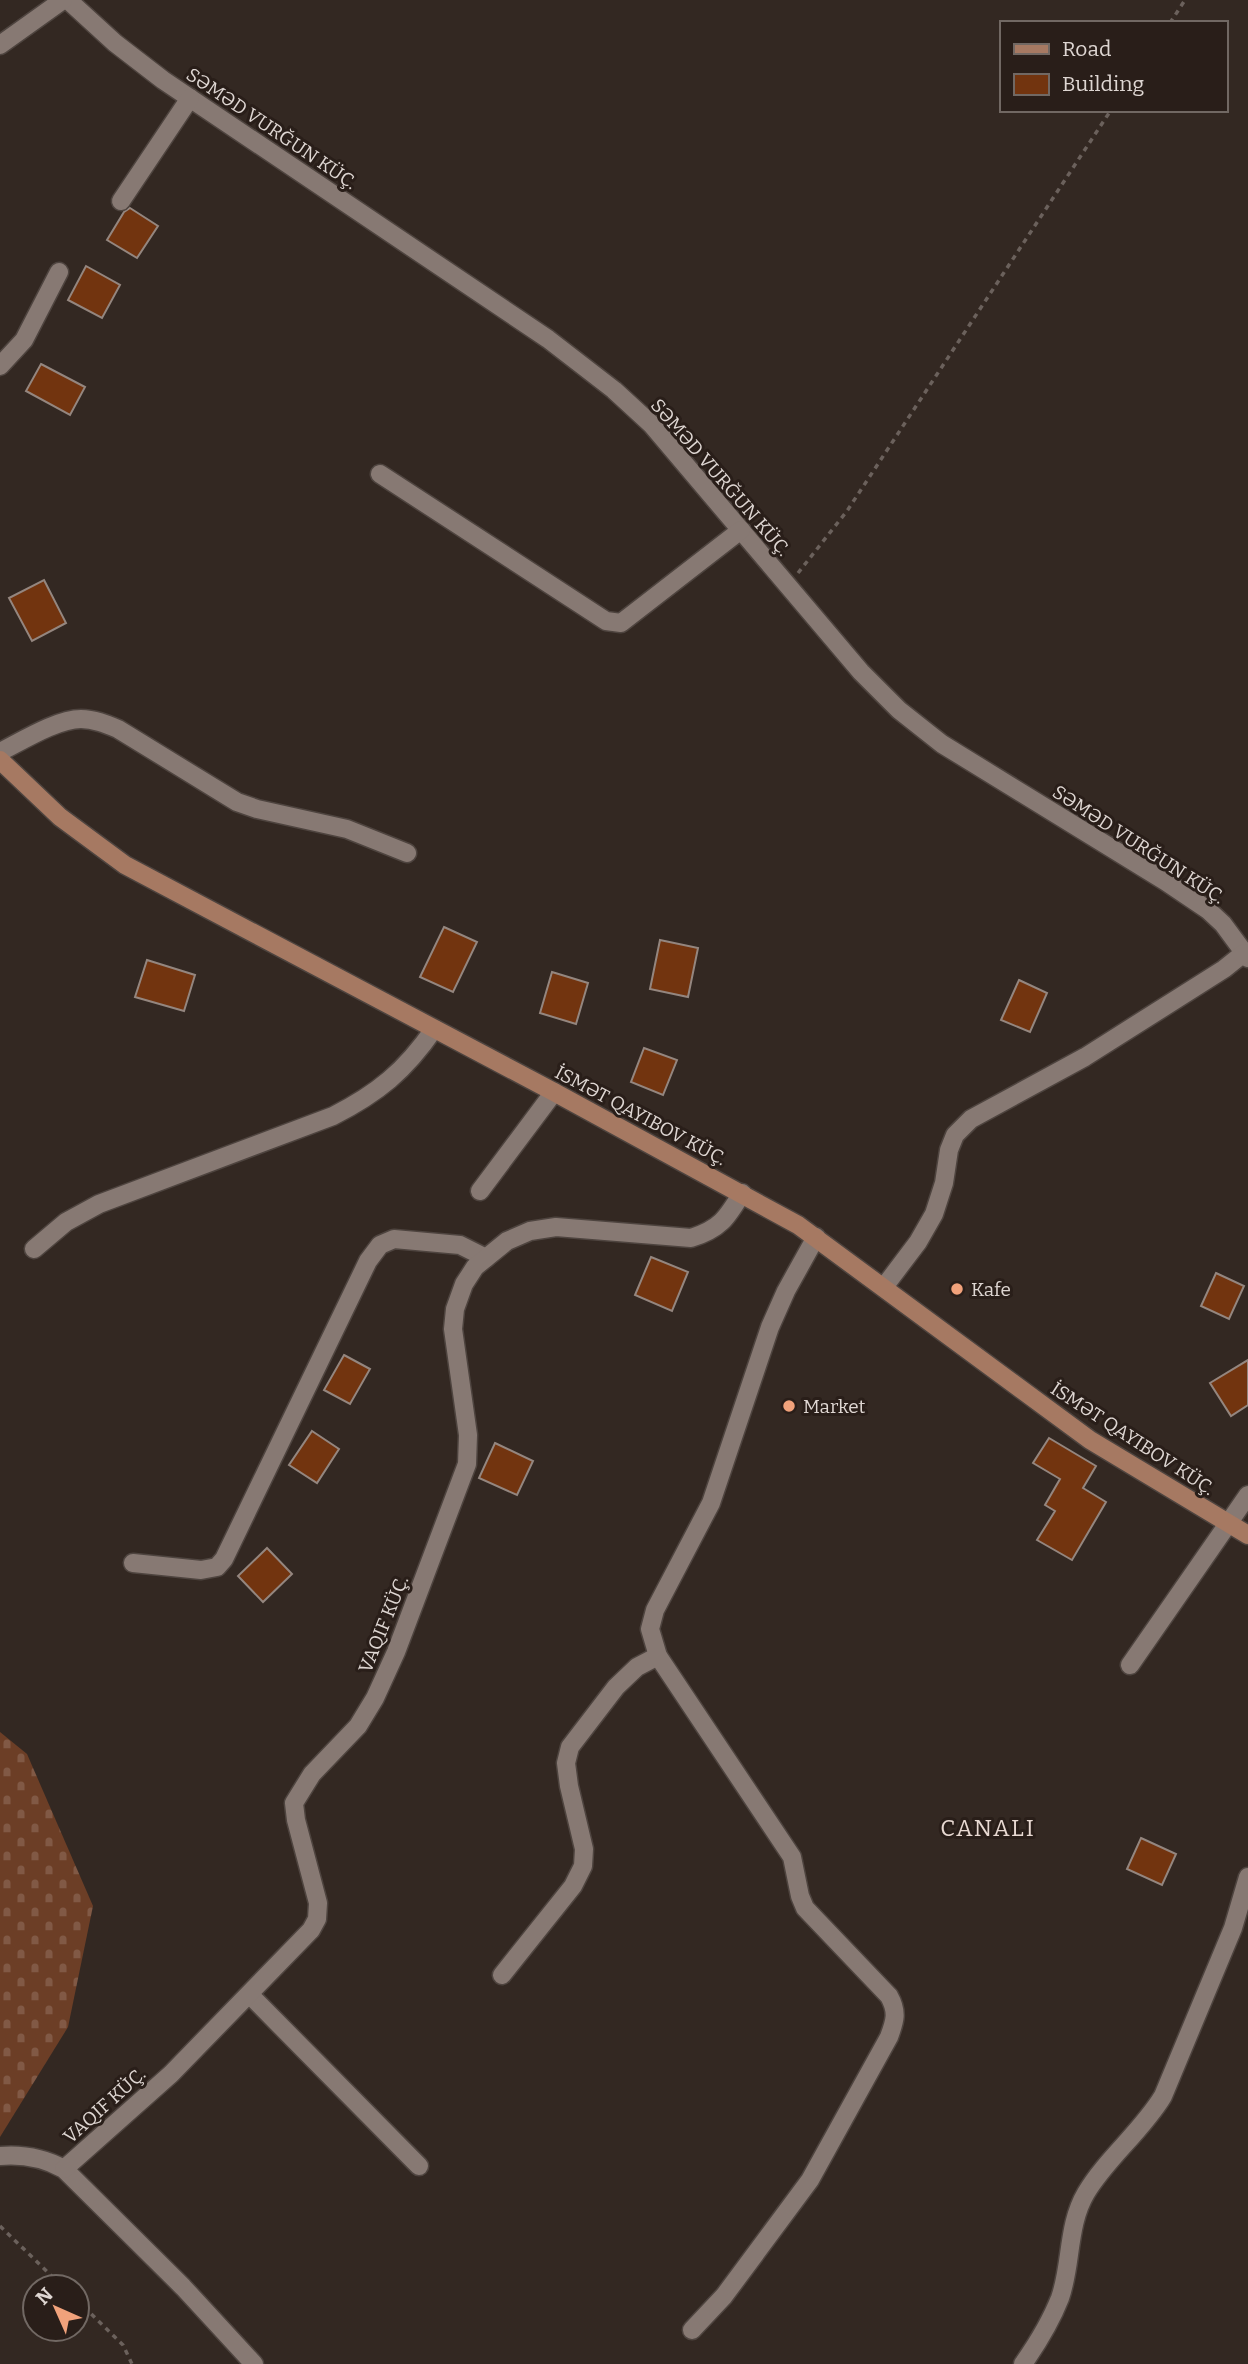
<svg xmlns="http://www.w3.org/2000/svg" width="1248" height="2364" viewBox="0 0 1248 2364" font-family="Bitter,serif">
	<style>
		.cemetery { fill: url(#cemetery-stones) }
		.building { fill: #72340f; stroke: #94867f; stroke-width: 2 }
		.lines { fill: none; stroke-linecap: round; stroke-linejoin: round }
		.street-casing { stroke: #4e443f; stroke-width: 21 }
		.secondary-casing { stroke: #4e443f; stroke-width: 21 }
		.path { stroke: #6b615c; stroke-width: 3.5; stroke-dasharray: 5 5; stroke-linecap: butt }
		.street { stroke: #877973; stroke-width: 18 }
		.secondary { stroke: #a67962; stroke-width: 18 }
		.poi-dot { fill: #f1a27b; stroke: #291e19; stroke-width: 2.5 }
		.labels { text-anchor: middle; stroke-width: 6; stroke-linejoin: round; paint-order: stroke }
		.street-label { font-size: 19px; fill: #ded6d2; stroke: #291e19 }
		.poi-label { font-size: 19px; fill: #ded6d2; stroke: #291e19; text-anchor: start }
		.quarter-label { font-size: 23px; letter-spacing: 2px; fill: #e8d9d2; stroke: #291e19 }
	</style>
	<defs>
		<pattern id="cemetery-stones" width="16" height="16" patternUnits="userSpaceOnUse" patternTransform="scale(1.75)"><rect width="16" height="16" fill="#6c3e26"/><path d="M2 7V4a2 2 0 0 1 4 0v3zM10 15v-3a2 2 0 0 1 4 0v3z" fill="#815945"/></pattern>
	</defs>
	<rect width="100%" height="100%" fill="#332822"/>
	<path class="cemetery" d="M0,1732l27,22 66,152 -25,121 -68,110z"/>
	<g class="building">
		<path d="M130,208l28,18 -21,32 -30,-18 17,-28z"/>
		<path d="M86,266l34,19 -18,33 -34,-18z"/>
		<path d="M41,364l44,23 -15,28 -44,-24z"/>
		<path d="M44,580l22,43 -34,18 -23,-43z"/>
		<path d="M444,927l33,15 -24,50 -33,-15z"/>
		<path d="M660,940l38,8 -10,49 -38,-8z"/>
		<path d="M147,960l48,15 -11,36 -49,-14z"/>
		<path d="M552,972l36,11 -12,41 -36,-11z"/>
		<path d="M1019,980l28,13 -17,39 -29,-12z"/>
		<path d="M644,1048l33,12 -14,35 -32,-13z"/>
		<path d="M651,1257l37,15 -16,39 -37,-16z"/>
		<path d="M1216,1273l28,13 -15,33 -28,-13z"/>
		<path d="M344,1355l26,14 -20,35 -26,-14z"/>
		<path d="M1248,1360v45l-17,11 -21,-33z"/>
		<path d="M312,1431l27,18 -22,34 -28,-18z"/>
		<path d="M1049,1438l47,28 -13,22 23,14 -34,58 -35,-20 18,-29 -10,-6 15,-26 -27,-16z"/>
		<path d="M495,1443l38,18 -16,34 -38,-17z"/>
		<path d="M267,1548l25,26 -29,28 -25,-26z"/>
		<path d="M1141,1838l35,16 -14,31 -35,-16z"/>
	</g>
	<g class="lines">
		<defs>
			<g id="street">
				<path d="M68,0l47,43 48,37 385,259 66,51 37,34 210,248 38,38 43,34 223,137 43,29 15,14 25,34"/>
				<path d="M0,45l63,-45"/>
				<path d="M121,201l69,-103"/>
				<path d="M0,366l24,-26 35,-68"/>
				<path d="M380,474l226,147 15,2 120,-93"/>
				<path d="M0,752c22,-11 57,-33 81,-33 13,0 25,5 37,10l119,73 20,7 90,20 60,24"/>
				<path d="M480,1191l74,-99"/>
				<path d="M34,1249l32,-27 33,-18 234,-88c45,-23 72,-45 101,-87"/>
				<path d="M884,1287l34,-45 16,-28 10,-31 5,-33 6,-15 16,-16 114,-62 139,-88 20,-16"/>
				<path d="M133,1563l68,7 16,-3 7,-8 144,-298 12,-16 14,-6 66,6 26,13"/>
				<path d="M1130,1665l118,-170"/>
				<path d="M502,1975l71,-89 10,-20 1,-17 -15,-63 -3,-23 4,-16 46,-60 21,-20 21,-11"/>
				<path d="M250,1995l169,171"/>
				<path d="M0,2156c23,-2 44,2 64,13l119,118 71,77"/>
				<path d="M64,2169l107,-95 140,-144 6,-11 1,-16 -22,-83 -2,-17 18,-29 46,-48 17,-28 21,-46 71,-188 1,-29 -15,-106 2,-20 9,-25 11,-17 32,-26 23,-10 26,-4 135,11c29,-9 36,-20 51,-45"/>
				<path d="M692,2330l32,-34 86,-116 79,-143c6,-16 9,-25 0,-41l-84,-88 -5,-12 -8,-39 -134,-201 -8,-27 5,-19 56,-107 59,-176 16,-36 30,-54"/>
				<path d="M1023,2364c14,-20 28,-43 37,-66 12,-34 7,-73 26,-105 20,-34 56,-62 77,-97l70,-168 15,-51"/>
			</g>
			<path id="secondary" d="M0,760l60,57 65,48 429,227 244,133 292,215 158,95"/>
		</defs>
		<use href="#street" class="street-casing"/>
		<use href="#secondary" class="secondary-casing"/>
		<g class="path">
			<path d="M1170,23l15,-23"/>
			<path d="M798,573l49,-62 264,-401"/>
			<path d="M0,2226l63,61"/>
			<path d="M77,2300l46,45 9,19"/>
		</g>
		<use href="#street" class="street"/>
		<use href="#secondary" class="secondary"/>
	</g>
	<g class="poi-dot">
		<circle cx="957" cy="1289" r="7"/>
		<circle cx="789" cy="1406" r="7"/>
	</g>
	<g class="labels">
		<g class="street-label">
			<text transform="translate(272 128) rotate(34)" y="7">SƏMƏD VURĞUN KÜÇ.</text>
			<text transform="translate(721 477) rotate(49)" y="7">SƏMƏD VURĞUN KÜÇ.</text>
			<text transform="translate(1139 844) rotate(33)" y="7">SƏMƏD VURĞUN KÜÇ.</text>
			<text transform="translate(641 1115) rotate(28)" y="7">İSMƏT QAYIBOV KÜÇ.</text>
			<text transform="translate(1133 1438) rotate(33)" y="7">İSMƏT QAYIBOV KÜÇ.</text>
			<text transform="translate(383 1624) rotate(-68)" y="7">VAQIF KÜÇ.</text>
			<text transform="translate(104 2105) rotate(-42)" y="7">VAQIF KÜÇ.</text>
		</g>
		<g class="poi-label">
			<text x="971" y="1296">Kafe</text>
			<text x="803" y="1413">Market</text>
		</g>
		<g class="quarter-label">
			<text x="988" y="1836">CANALI</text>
		</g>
	</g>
	<rect x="1000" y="21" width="228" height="91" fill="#291e19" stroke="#716863" stroke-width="2"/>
	<rect x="1014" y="44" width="35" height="10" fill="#a67962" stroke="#716863" stroke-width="2"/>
	<text x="1062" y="56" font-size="21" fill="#ded6d2">Road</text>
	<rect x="1014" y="74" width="35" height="21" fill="#72340f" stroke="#716863" stroke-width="2"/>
	<text x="1062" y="91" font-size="21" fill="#ded6d2">Building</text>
	<g transform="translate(56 2308) rotate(315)"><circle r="33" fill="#291e19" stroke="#716863" stroke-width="2"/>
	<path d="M0-5L12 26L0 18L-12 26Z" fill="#f1a27b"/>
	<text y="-10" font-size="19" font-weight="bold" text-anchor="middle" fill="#ded6d2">N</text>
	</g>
</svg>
